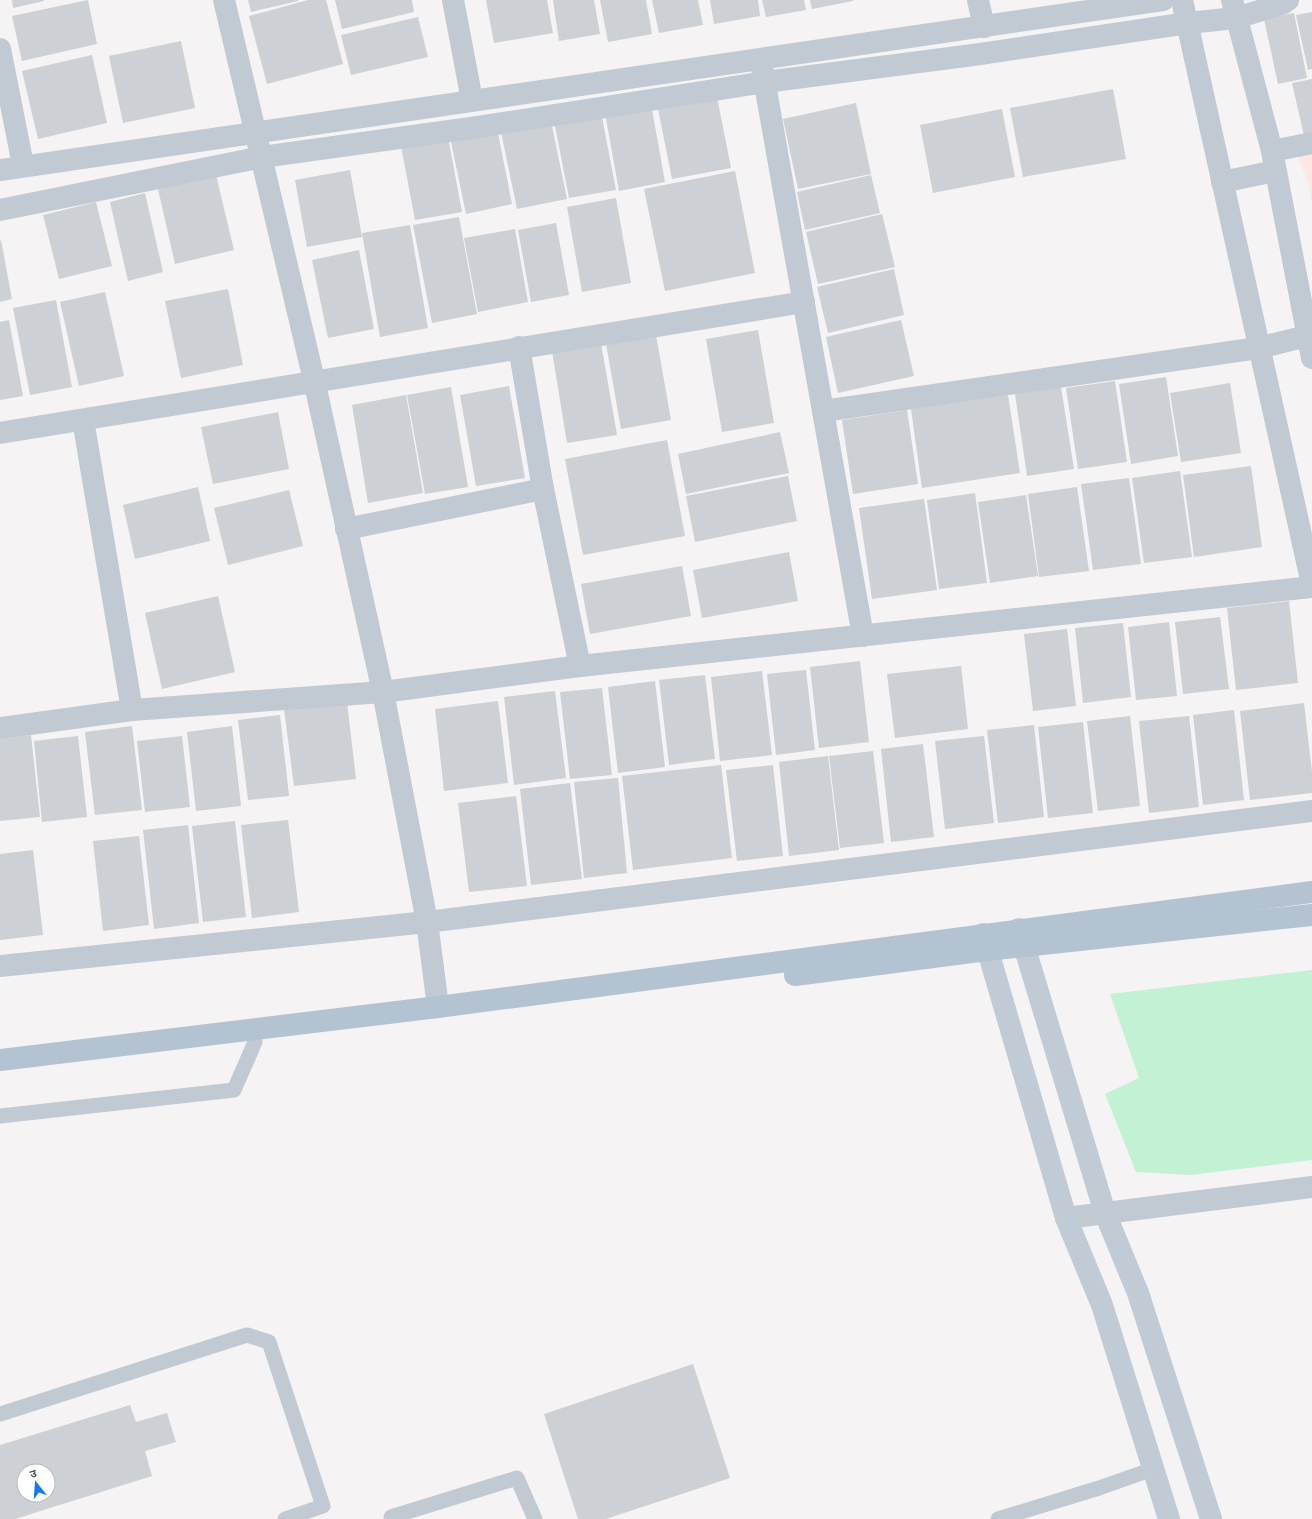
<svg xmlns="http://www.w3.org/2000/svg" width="1312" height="1519" viewBox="0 0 1312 1519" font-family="Raleway,'Noto Sans Devanagari',sans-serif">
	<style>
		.medical { fill: #fce7e5 }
		.green { fill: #c2f1d3 }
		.building { fill: #cdd0d5; fill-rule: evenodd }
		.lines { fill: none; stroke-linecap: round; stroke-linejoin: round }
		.lane { stroke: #c1cad2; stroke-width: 15 }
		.street { stroke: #c1cad2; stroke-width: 22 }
		.secondary { stroke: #c1cbd6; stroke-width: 22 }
		.primary { stroke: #b3c3d1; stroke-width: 22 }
	</style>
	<rect width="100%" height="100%" fill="#f5f3f3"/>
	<path class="medical" d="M1312,149v54l-4,-21 -12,-30z"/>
	<path class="green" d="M1312,970v190l-121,15 -55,-3 -31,-78 34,-16 -29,-84z"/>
	<g class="building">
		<path d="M12,0h32v1l-31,7z"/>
		<path d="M88,0l9,44 -75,17 -10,-45z"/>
		<path d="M248,0h50v1l-47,11z"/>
		<path d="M308,0h18l17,64 -76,20 -18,-68z"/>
		<path d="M335,0h77l2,12 -72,17z"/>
		<path d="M486,0h61l6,33 -59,10z"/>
		<path d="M553,0h41l6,34 -41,7z"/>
		<path d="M600,0h46l6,34 -44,8z"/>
		<path d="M652,0h46l5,25 -44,8z"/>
		<path d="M710,0h48l2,16 -46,8z"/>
		<path d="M762,0h42l2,10 -40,7z"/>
		<path d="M810,0h43v1l-41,8z"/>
		<path d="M1312,12v57l-4,1 -12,-55z"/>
		<path d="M1294,13l13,65 -29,6 -14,-65z"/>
		<path d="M418,17l10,40 -77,18 -10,-40z"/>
		<path d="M181,41l14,67 -72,15 -14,-67z"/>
		<path d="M92,55l15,68 -69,16 -16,-68z"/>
		<path d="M1312,79v60l-7,1 -13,-57z"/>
		<path d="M1113,89l13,70 -103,18 -13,-69z"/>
		<path d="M716,92l15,76 -59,11 -15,-75z"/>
		<path d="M856,103l15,71 -73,15 -15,-70z"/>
		<path d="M651,104l14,78 -46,9 -14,-78z"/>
		<path d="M1002,109l13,68 -82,16 -13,-68z"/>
		<path d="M601,112l15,78 -47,8 -15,-77z"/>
		<path d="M550,116l17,83 -50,10 -17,-82z"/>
		<path d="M497,128l15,76 -46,10 -16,-77z"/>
		<path d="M448,137l14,75 -47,8 -14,-74z"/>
		<path d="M350,170l12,67 -55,10 -12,-67z"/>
		<path d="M735,171l20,102 -90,18 -21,-102z"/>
		<path d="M216,175l18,75 -59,14 -17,-75z"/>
		<path d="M871,175l9,38 -75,17 -8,-38z"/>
		<path d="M145,193l18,79 -35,9 -18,-79z"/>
		<path d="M616,198l15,85 -49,9 -15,-85z"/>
		<path d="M96,202l16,64 -53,13 -16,-64z"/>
		<path d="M882,214l13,53 -77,17 -12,-52z"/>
		<path d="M459,217l18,97 -45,9 -19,-98z"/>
		<path d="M556,223l13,72 -38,7 -13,-72z"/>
		<path d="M410,225l18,103 -48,9 -18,-104z"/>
		<path d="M515,229l13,73 -50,10 -14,-74z"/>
		<path d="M1,240l11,59 -12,3v-61z"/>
		<path d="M359,250l15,79 -46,9 -16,-78z"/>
		<path d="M894,269l10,46 -76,18 -11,-46z"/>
		<path d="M228,289l15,76 -62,13 -16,-77z"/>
		<path d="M105,292l19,84 -45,10 -19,-84z"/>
		<path d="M56,300l16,87 -42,8 -17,-87z"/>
		<path d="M9,320l14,76 -23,4v-78z"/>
		<path d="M901,320l13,56 -76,17 -12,-56z"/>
		<path d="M758,330l16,93 -52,9 -16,-93z"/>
		<path d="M656,335l15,85 -50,9 -15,-85z"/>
		<path d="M601,343l16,92 -50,8 -15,-92z"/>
		<path d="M1166,377l12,79 -47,8 -12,-80z"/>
		<path d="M1115,381l12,81 -49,7 -12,-81z"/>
		<path d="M1230,383l11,70 -60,9 -11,-69z"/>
		<path d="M509,386l16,92 -49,8 -16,-91z"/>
		<path d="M451,387l17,100 -43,7 -18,-99z"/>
		<path d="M1061,387l13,82 -47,7 -12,-82z"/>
		<path d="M406,395l17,98 -55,10 -16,-98z"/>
		<path d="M1008,395l12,78 -98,15 -11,-79z"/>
		<path d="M907,410l11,74 -65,10 -11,-74z"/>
		<path d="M278,412l11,57 -76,15 -12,-57z"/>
		<path d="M780,432l9,41 -103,21 -8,-40z"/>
		<path d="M667,440l18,96 -102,19 -18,-96z"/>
		<path d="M1251,466l11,81 -68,10 -11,-82z"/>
		<path d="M1180,471l12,86 -48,6 -12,-85z"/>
		<path d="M788,476l9,45 -102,21 -9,-46z"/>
		<path d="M1129,478l12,86 -48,6 -12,-86z"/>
		<path d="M198,487l12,54 -75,18 -12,-54z"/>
		<path d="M1077,487l12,84 -50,6 -11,-83z"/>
		<path d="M289,490l14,56 -75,19 -14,-57z"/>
		<path d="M975,493l12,90 -48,6 -12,-89z"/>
		<path d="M1026,495l12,81 -48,7 -12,-81z"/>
		<path d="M924,499l13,91 -65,9 -13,-91z"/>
		<path d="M789,552l9,49 -96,17 -9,-48z"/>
		<path d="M682,566l9,50 -101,18 -9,-50z"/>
		<path d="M218,596l17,76 -73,17 -17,-76z"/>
		<path d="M1289,601l9,82 -62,7 -9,-82z"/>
		<path d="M1220,617l9,72 -46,5 -8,-72z"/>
		<path d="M1169,622l8,74 -41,4 -8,-73z"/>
		<path d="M1123,623l8,74 -48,6 -8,-75z"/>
		<path d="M1067,629l9,77 -43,5 -9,-77z"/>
		<path d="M860,661l9,81 -50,6 -9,-81z"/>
		<path d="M961,666l7,63 -73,9 -8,-64z"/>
		<path d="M806,670l9,80 -39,5 -9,-81z"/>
		<path d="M762,671l10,84 -52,6 -9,-84z"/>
		<path d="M705,675l10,84 -46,6 -10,-85z"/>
		<path d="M655,681l10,86 -47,6 -10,-86z"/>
		<path d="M602,688l10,87 -42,4 -10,-87z"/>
		<path d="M555,691l11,87 -52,7 -10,-88z"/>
		<path d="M498,701l10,82 -64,8 -9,-82z"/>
		<path d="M347,702l9,77 -62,7 -10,-77z"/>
		<path d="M1304,703l8,69v21l-62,7 -10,-89z"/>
		<path d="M1234,710l10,90 -41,5 -10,-90z"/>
		<path d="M280,715l9,81 -41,4 -10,-80z"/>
		<path d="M1130,716l10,90 -42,5 -11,-90z"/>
		<path d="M1189,716l10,91 -50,6 -10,-92z"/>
		<path d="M1083,722l10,91 -45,5 -10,-91z"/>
		<path d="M1034,725l10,92 -46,6 -11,-93z"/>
		<path d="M132,726l10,84 -47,5 -10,-83z"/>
		<path d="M232,726l9,80 -45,5 -9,-79z"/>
		<path d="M31,735l9,82 -40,4v-82z"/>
		<path d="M78,736l9,81 -45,5 -8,-81z"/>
		<path d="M182,736l8,71 -45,5 -8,-71z"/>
		<path d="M984,736l10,87 -49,6 -10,-88z"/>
		<path d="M923,744l11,93 -43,5 -10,-93z"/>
		<path d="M873,751l11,92 -44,5 -11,-92z"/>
		<path d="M828,756l11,94 -50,6 -10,-94z"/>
		<path d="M721,765l11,93 -99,12 -11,-94z"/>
		<path d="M773,765l10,91 -46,5 -11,-91z"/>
		<path d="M618,778l9,95 -43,5 -10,-96z"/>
		<path d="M570,783l12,96 -51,6 -11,-96z"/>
		<path d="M516,796l11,90 -58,6 -11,-89z"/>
		<path d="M288,820l11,92 -47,6 -11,-93z"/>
		<path d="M235,821l11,96 -43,5 -11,-96z"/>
		<path d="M188,825l11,98 -45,6 -11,-99z"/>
		<path d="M139,836l10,89 -46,6 -10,-90z"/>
		<path d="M33,850l10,85 -43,5v-86z"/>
		<path d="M693,1364l37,114 -124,41h-28l-34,-105z"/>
		<path d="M130,1405l6,17 31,-9 9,29 -31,9 7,25 -137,43h-15v-74zM24,1471h24v24h-24z"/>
	</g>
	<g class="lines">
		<g class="lane">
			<path d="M0,1116l234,-26 21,-48"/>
			<path d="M0,1414l247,-79 22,7 54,164 -38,13"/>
			<path d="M391,1517l126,-39 18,41"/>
			<path d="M998,1519l101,-31 54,-19"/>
		</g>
		<g class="street">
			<path d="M224,0l90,380 69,312 44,230 11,85"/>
			<path d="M453,0l19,100"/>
			<path d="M978,0l6,27"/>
			<path d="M1182,0l130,584"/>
			<path d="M1232,0l40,151 40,207"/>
			<path d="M0,49l23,116"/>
			<path d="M762,68l101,568"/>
			<path d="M1272,151l40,-8"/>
			<path d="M0,170l1163,-170"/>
			<path d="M1222,182l53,-11"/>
			<path d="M0,210l262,-53 216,-30 287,-45 208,-27 215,-32 48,-5 46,-14 6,-4"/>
			<path d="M519,347l24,142"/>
			<path d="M823,411l435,-63 49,-12"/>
			<path d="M83,420l49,290"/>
			<path d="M0,433l804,-131"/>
			<path d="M346,529l197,-40 37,177"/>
			<path d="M0,728l132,-18 251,-18 197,-26 732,-79"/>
			<path d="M0,966l427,-44 885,-111"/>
			<path d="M1066,1218l246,-31"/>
		</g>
		<g class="secondary">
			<path d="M1019,929l86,284 33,80 73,226"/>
			<path d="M983,934l83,284 36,87 67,214"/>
		</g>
		<g class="primary">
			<path d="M795,975l192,-25 325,-35"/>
			<path d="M0,1060l438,-53 874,-115"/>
		</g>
	</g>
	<g transform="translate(36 1483) rotate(343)"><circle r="19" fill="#ffffff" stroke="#b7bcc0"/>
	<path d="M0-3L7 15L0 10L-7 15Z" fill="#197be8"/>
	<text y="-6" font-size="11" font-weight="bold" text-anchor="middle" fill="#4a5761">उ</text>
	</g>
</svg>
